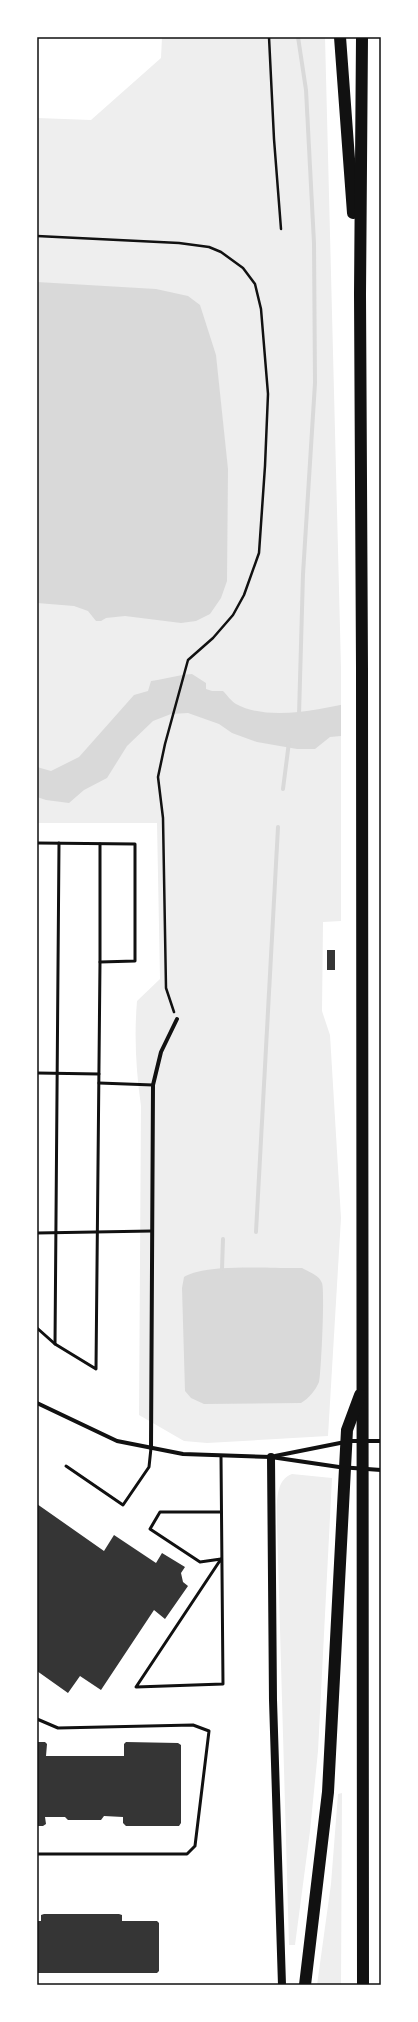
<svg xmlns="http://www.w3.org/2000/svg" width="418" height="2022" viewBox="0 0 418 2022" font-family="Poppins,sans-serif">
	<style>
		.green { fill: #eee }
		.water { fill: #d9d9d9 }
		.pier { fill: #fff }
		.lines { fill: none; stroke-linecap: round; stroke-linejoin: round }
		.stream { stroke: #d9d9d9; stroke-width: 4 }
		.building { fill: #353535 }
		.path { stroke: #111; stroke-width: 2.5 }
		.service { stroke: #111; stroke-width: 3 }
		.minor { stroke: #111; stroke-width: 4 }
		.secondary { stroke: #111; stroke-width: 8 }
		.motorway { stroke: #111; stroke-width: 12 }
		.neatline { fill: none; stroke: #111; stroke-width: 1.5 }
	</style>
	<rect width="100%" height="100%" fill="#fff"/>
	<g class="green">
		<path d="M162,37h163l16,631v253l-18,1 -1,89 8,24 11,183 -13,218 -121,7 -23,-2 -45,-26 2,-309c-5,-35 -7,-69 -4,-105l23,-22 -3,-156h-120v-705l54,2 70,-62z"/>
		<path d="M292,1474l40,4 -14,273 -8,80 -15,114h-6l-12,-421c0,-17 -3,-44 15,-50z"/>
		<path d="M342,1793l-1,192h-24l14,-101 7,-90z"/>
	</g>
	<g class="water">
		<path d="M37,282l119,7 32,7 12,9 16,50 12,114 -1,112 -6,17 -11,16 -14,7 -15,2 -56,-7 -19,2 -5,3h-5l-8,-10 -14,-5 -37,-3z"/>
		<path d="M192,674l14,9v6l6,2h11c4,4 8,10 13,13 31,17 84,6 117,-2l-12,34 -11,1 -15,12h-18l-40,-7 -25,-9 -13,-9 -31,-11 -17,1 -18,7 -26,25 -20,32 -23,12 -15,13 -23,-3 -9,-3v-30l14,4 28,-14 55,-62 14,-4 3,-10c14,-2 26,-6 41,-7z"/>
		<path d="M302,1268c7,4 17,7 20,15 3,7 -1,92 -3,99 -4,9 -10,16 -18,21l-97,1 -13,-6 -6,-7 -3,-103 2,-11c22,-14 90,-8 118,-9z"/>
	</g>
	<path class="pier" d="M381,699v39h-40v-35l11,-3z"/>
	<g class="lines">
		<g class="stream">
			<path d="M298,37l8,53 8,153 1,140 -12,191 -4,141"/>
			<path d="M283,789l6,-47"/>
			<path d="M256,1232l22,-405"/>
			<path d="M222,1269l1,-30"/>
		</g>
	</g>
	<g class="building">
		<rect x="327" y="950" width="8" height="20"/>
		<path d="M37,1504l67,47 10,-16 42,28 6,-10 23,14 -4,6 2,9 5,4 -23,33 -11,-9 -53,80 -21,-14 -12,17 -31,-22z"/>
		<path d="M37,1742h8l2,2 -1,12h78v-12l2,-2 52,1 3,2v78l-2,3h-53l-3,-3v-6l-19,-1 -3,4h-33l-3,-3h-20l1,7 -3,2h-6z"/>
		<path d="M44,1914h75l3,1v6h35l2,2v48l-2,2h-120v-52h4v-6z"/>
	</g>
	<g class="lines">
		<g class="path">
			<path d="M269,37l5,102 7,90"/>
			<path d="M37,236l142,7 30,4 12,5 22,16 12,16 6,25 7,85 -3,72 -6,87 -15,42 -11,20 -20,23 -25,22 -23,84 -7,33 5,41 3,170 8,24"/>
		</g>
		<g class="service">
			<path d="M37,843l98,1v117l-35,1 -4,407 -41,-25 -18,-16"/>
			<path d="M100,844v118"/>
			<path d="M37,1073l62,1"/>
			<path d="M99,1083l54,2"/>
			<path d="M37,1233l115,-2"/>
			<path d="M55,1344l4,-501"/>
			<path d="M221,1456l2,228 -87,3 85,-128"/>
			<path d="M66,1466l57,39 26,-38 2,-19"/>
			<path d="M221,1512h-61l-10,17 50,33 21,-3"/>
			<path d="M37,1719l21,9 135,-3 16,6 -14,115 -8,8h-150"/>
		</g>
		<g class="minor">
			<path d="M37,1403l80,38 66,13 88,3 68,10 42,3"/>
			<path d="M151,1448l2,-363 8,-33 16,-33"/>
			<path d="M275,1456l75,-15h31"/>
		</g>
		<path class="secondary" d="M271,1457l2,243 9,285"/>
		<g class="motorway">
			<path d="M340,37l13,176"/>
			<path d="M362,37l-2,257 2,374 1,1317"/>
			<path d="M305,1985l23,-193 19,-362 13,-35"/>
		</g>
	</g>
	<rect width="418" height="2022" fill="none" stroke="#ffffff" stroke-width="76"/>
	<rect x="38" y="38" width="342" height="1946" class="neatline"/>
</svg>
